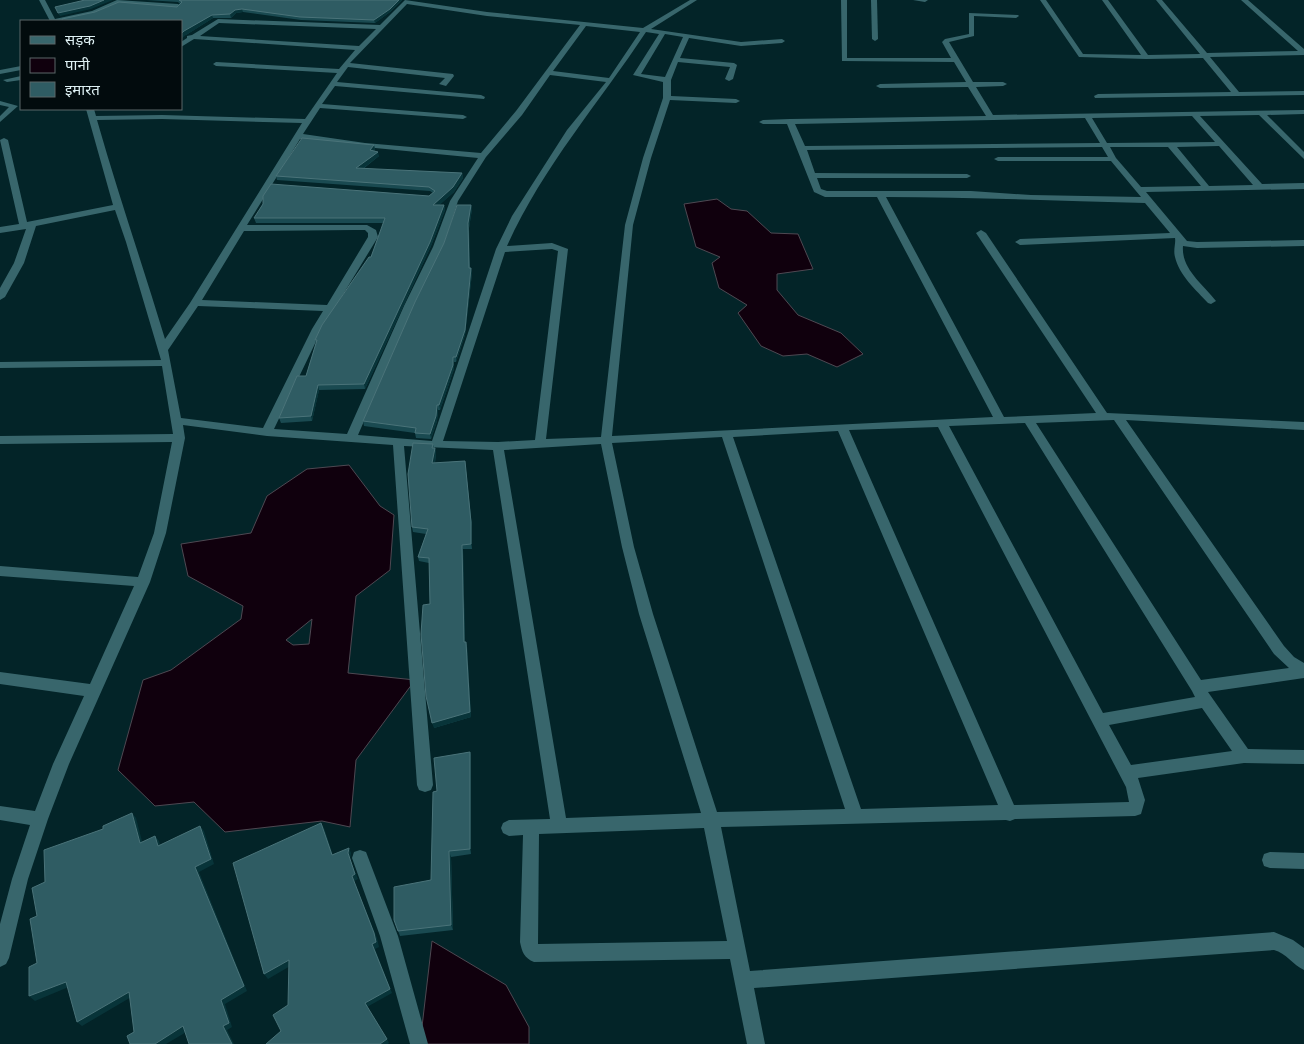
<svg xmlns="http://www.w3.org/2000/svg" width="1304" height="1044" viewBox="0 0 1304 1044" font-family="'DejaVu Sans','Noto Sans Devanagari',sans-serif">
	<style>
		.water { fill: #10000d; stroke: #4e4852; fill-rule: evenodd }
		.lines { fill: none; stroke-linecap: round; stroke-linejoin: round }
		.minor { fill: #38666c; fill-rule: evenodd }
		.wall { fill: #1a4a51 }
		.shaded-wall { fill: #083439 }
		.building { fill: #2f5c63; stroke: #4a7379 }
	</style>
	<rect width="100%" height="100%" fill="#032428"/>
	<g class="water">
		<path d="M717,199l14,10 16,2 24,22 27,1 15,35 -36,5v16l21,25 43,18 22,21 -26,13 -30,-13 -24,2 -22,-10 -23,-33 9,-8 -28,-17 -7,-25 8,-6 -24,-10 -12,-43z"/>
		<path d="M349,465l31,41 14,9 -4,55 -34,26 -8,77 67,7 -59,80 -6,67 -28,-6 -97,11 -31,-30 -39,4 -37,-36 25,-90 28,-10 70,-51 2,-13 -55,-30 -7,-32 70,-11 16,-37 40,-27zM312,619l-3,25 -16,1 -7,-5z"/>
		<path d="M432,941l74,44 23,42v17h-109z"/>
	</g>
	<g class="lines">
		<g class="minor">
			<path d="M39,0h6l10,19 37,-8 25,-11 61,4 3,2 -3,2 -58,-5 -24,10 -35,8h-11z"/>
			<path d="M405,0l82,12 156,16 47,-28h7l-46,29 90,13 41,-3 3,2 -3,2 -41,3 -52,-8 -9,20 54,5 3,2 -4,14 -4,2 -4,-2 5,-12 -52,-5 -7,18v16l65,3 4,2 -4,2 -66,-3 -19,58 -18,67 -21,211 381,-19 -116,-220h-52l-11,-5 -27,-68h-24l-4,-2 4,-2 27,-1 196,-3 -18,-29 -88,1 -4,-2 4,-2 86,-2 -12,-20 -112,-1 -1,-61h6v58h104l-9,-16 3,-3 24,-5v-21l49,2 1,1 -3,2 -42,-2v20l-25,6 24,40h30l4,2 -4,2 -27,1 17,28 311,-5v4l-37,1 37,37v7l-45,-44 -59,1 62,68 42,-1v6l-158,3 41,49 10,1 107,-2v6l-107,2 -14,-2c-2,23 20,38 33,55l-5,3 -3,-1c-12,-13 -29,-28 -33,-46 -2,-7 1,-14 0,-19l-155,7 -5,-3 5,-3 150,-6 -25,-30c-86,-2 -173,-6 -259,-6l118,220 92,-4 -120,-180 5,-3 5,3 121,180 197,9v8l-178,-10 158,226 10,11 10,6v15l-96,14 40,57 56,1v14l-60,-1 -106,15 7,22 -4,14 -6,2 -120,3 -5,2 -4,-1 -285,7 29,144 524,-39 19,8 11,8v22c-11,-5 -18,-17 -30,-20l-520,38 11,56h-18l-17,-85 -196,3c-10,-4 -12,-10 -14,-20l3,-107 -14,1 -6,-3 -2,-5 2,-5 6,-3 41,-1 -57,-369 -89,-4 29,339 -2,5 -6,2 -6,-2 -2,-5 -24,-340 -126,-9 -84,-11 2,13 -19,95 -16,49 -81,182 -21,55 -20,60 -19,79 -3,6 -6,3v-43l12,-45 18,-54 -30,-5v-14l35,5 18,-47 31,-68 -84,-12v-12l90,12 44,-98 -134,-10v-10l138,11 16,-44 18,-91 -172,2v-8l173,-2 -11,-68 -162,2v-6l161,-2 -35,-118 -11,-32 -79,16 -12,37 -19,34 -5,3v-12l14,-25 12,-34 -26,4v-6l19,-3 -19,-84 4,-2 4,2 19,82 86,-17 -27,-96h8l2,7 66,-1 143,4 32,-46 -121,-7 -3,-2 3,-2 123,7 16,-19 -161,-11 -13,8v-5l6,-4v-2l5,-1 26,-16 162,6zM407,4l80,12 93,9 -64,86 -35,42 -116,-10 -62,-9 17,-26 143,11 4,-2 -4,-2 -141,-11 13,-18 149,13 1,-2 -4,-2 -144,-13 11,-15 97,11 -6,6 7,2 8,-10 -1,-2 -103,-11zM219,23l157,6 -17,17 -159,-10zM586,26l54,6 -31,46 -56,-7zM646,32l13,2 -26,41 30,7v16l-20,60 -18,67 -24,212 -55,2 22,-190 -16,-6 -45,3c35,-78 92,-143 139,-214zM665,34l18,3 -18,40 -24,-3zM550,75l56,7 -39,48 -55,86 -16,33 -64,192 -74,-6 56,-129 29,-59 15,-46 28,-44 36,-42zM1192,116l23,26 -108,1 -15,-25zM1085,118l15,25 -295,3 -10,-22zM162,119l140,4 -112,180 -25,36c-22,-73 -47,-145 -68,-219zM300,139l65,8 113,11 -28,43 -17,46 -29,59 -57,128 -73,-5 48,-100 56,-92 -2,-7 -9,-5h-120zM1219,146l34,39 -44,1 -32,-39zM1102,147l6,10h-110l-4,2 4,2h113l30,36 -110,-2 -60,-4h-144l-6,-2 -4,-11h150l4,-2 -4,-2 -152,-1 -8,-23zM1110,147h58l33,39 -60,1 -25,-29zM355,230h10l3,3v4l-41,68 -125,-5 42,-69zM552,249l6,2 -23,189 -37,2 -55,-1 62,-189zM198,306l125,5 -11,18 -49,99 -82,-10 -13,-68zM1114,420l160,234 15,14 -88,12 -165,-257zM1025,423l167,268 3,6 -92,16 -154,-287zM938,427l188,360 3,15 -115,3 -165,-375zM838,431l160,374 -137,4 -128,-372zM722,437l123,372 -128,3 -64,-198 -19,-67 -22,-104zM601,444l21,103 17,67 62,199 -135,5 -62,-368zM1202,708l30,43 -101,14 -22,-40zM704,828l23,113 -189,3 1,-110z"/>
			<path d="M871,0h6l1,39 -3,2 -3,-2z"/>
			<path d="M913,0h15l-3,2z"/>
			<path d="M1040,0h6l37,54 58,1 -39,-55h6l40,55 52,-1 -44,-54h6l45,53 91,-2 -57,-51h7l56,49v6l-94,2 29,35 65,-1v4l-209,3 -1,-2 4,-2 133,-2 -28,-34 -57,1 -67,-2z"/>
			<path d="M21,66v4l-21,4v-4z"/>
			<path d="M21,76v4l-14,2 -4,-2z"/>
			<path d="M0,101l18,5 -18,16v-6l9,-9 -9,-2z"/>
			<path d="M360,850l6,2 32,84 30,108h-18l-30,-108 -28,-78 2,-6z"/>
			<path d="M1270,852l34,1v16l-34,-1 -6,-2 -2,-6 2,-6z"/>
		</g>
	</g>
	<g class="wall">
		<path d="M146,0h256l-12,12 -15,11 -74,-3 -58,-8 -7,1 -5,5h-18l-27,17 -9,-28 3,-3 -2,-2z"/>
		<path d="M374,145l1,5 -1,1 5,5 -16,13 99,4 1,5 -9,14 -15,13h5l1,5 -14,36 -66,143 -46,1 -7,31 -31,2 -2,-5 27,-42 10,-33 -1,-3 56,-83 13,-34h-128l-2,-5 175,-22 4,-3 -3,-2 -153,-11 -1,-4z"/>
		<path d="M471,205l1,4 -3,19 1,40h1l1,5 -7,62 -9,27h-2v7l-14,41h-2l-1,11 -6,18 -15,-1 -1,-5 -51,-7 -1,-5z"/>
		<path d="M433,444l1,4h1l1,5 -1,10 30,-2 7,66v22h-9l2,93 2,4 4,71 -37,11 -4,-124 -1,-41 -10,-2 -1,-4 8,-23 -13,-2 -1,-5z"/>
		<path d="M470,752l1,5v97l-20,3 2,73 -53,6 -6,-16 37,-40 6,-89z"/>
	</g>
	<g class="shaded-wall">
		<path d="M104,0h9l-22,9 -31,7 -2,-3z"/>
		<path d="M399,0h3l-12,12 -15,11 -1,-3z"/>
		<path d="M242,9l1,3 -7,1 -5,5 -1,-4 5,-4z"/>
		<path d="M212,15l1,3 -27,17 -5,4v-5l3,-3z"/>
		<path d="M374,145l1,5 -4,4 -1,-4z"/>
		<path d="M378,152l1,4 -22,17 -1,-5z"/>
		<path d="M462,173l1,5 -9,14 -20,18 -1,-5z"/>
		<path d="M444,205l1,5 -14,36 -66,143 -1,-5z"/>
		<path d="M471,205l1,4 -3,19 1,44 -2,-49z"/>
		<path d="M471,268l1,5 -7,62 -9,27v-5z"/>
		<path d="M453,357l1,5v7l-14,41 -1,-5z"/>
		<path d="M318,385l1,5 -7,31 -1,-5z"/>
		<path d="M437,405l1,5 -1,11 -6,18 -1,-5z"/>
		<path d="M435,448l1,5 -2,15 -2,-5z"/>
		<path d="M465,461l7,66v22l-1,-5z"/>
		<path d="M462,545l1,4 2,98 -1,-5z"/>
		<path d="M466,642l1,4 4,71 -37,11 -2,-5z"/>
		<path d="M470,752l1,5v97l-1,-5z"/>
		<path d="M132,813l4,5 8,31 -4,-6z"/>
		<path d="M321,823l3,5 11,33 -3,-6z"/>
		<path d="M200,826l4,5 10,33 -15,8 48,119 -22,13 7,23 -5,3 7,14h-2l-9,-18 -2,-26 -26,-133z"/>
		<path d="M155,836l4,5 3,10 -4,-5z"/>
		<path d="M349,848l2,5 -1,6 8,20 -4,2 23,57 2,9 -4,2 17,44 -25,14 -2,-4 7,-59 -20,-68 -4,-23z"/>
		<path d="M449,851l2,6 2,73 -2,-5z"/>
		<path d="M289,960l3,5 -24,14 -4,-5z"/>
		<path d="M66,982l5,4 -36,15 -6,-5z"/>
		<path d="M129,992l4,4 -51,30 -5,-4z"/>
		<path d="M183,1026l5,5 -22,13h-11z"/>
		<path d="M387,1039l2,4 -1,1h-8z"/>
	</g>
	<g class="building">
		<path d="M85,0h19l-14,6 -32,7 -3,-6z"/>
		<path d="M179,0h220l-9,9 -16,11 -74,-3 -58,-8 -7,1 -5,4 -18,1 -28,16 -3,3v-13h-118l-1,-2 33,-7 24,-10 58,5 5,-5z"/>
		<path d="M302,138l72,7 -4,5 8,2 -22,16 106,5 -9,14 -20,18h11l-14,37 -66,142 -46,1 -7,31 -32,2 18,-42h9l11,-36h-2l7,-15 47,-68h2l14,-39h-131l9,-14v-8l8,-12 158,12 6,-5 -6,-4 -153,-11z"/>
		<path d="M457,205h14l-3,18 1,45h2l-6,62 -9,27h-3v8l-14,40h-2l-1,11 -6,18 -15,-1 1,-5 -53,-7 52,-119 29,-59z"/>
		<path d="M413,443l20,1 -1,4h3l-3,15 33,-2 6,61v22l-9,1 2,97h2l4,70 -38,11 -6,-27 -5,-62 2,-29 7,-1 -1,-46 -11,-1 10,-28 -16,-2 -4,-53z"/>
		<path d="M470,752v97l-21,2 2,74 -53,6 -4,-11v-33l37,-7 2,-88 4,-1 -3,-33z"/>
		<path d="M132,813l8,30 15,-7 3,10 42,-20 11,33 -16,8 49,119 -23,14 8,23 -6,3 9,18h-43l-6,-18 -28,18h-25l-3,-8 7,-4 -5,-40 -52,30 -11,-40 -37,14v-29l8,-4 -7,-44 7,-3 -5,-28 13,-6 -1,-32 59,-21v-3z"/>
		<path d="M321,823l11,32 17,-7 -1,5 7,21 -3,2 22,57 2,9 -4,2 18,45 -25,14 22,36 -7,5h-114l15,-13 -8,-16 15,-10 1,-45 -25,14 -31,-111z"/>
	</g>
	<rect x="20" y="20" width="162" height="90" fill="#020b0d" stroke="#5a6769"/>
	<rect x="30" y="36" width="25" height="8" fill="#38666c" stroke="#5a6769"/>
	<text x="65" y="45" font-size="15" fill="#def0f3">सड़क</text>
	<rect x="30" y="58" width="25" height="15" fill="#10000d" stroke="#5a6769"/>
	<text x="65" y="70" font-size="15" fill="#def0f3">पानी</text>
	<rect x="30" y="82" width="25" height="15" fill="#2f5c63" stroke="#5a6769"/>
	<text x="65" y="95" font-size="15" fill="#def0f3">इमारत</text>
</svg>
